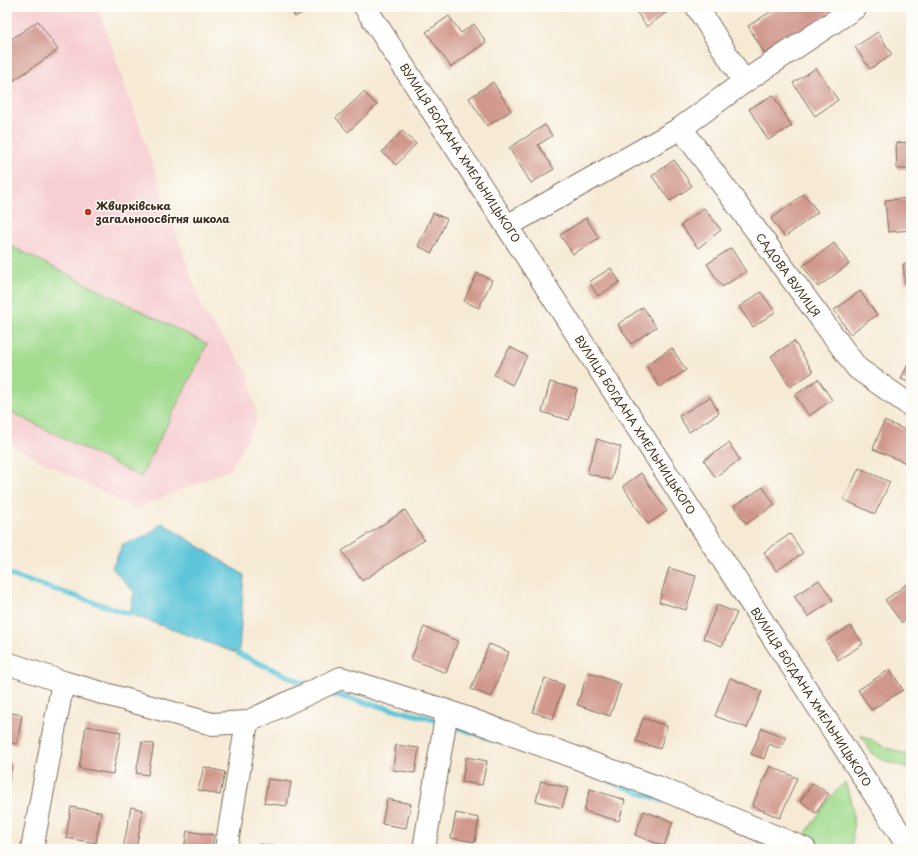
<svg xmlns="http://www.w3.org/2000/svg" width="918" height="856" viewBox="0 0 918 856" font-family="'Playpen Sans',sans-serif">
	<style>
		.built { fill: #f7cfd2 }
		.green { fill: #a2dc8f; stroke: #6e8356 }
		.water { fill: #5cc5d9; stroke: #4c787c }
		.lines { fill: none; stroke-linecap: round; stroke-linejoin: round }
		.stream { stroke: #5cc5d9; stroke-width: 5.5 }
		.building { fill: #d0978c }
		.minor-casing { stroke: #7c6d5e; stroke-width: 24 }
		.minor { stroke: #fff; stroke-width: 22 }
		.poi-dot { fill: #c8321e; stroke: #fdfcf7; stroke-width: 1.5 }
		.labels { text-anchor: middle; stroke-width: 3; stroke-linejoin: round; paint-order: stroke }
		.street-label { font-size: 11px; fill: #3b2a1e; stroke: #fdfcf7 }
		.poi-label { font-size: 11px; font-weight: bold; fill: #3b2a1e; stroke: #fdfcf7; text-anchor: start }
	</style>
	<rect width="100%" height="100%" fill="#fdfcf7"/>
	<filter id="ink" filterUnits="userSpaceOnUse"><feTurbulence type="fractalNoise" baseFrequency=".025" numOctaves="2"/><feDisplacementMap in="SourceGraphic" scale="8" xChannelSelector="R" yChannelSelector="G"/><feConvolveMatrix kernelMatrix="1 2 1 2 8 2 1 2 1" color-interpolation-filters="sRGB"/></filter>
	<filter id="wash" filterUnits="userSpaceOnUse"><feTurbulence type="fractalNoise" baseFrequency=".012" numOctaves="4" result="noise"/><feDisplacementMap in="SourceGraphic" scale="16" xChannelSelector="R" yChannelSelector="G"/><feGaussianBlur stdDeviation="0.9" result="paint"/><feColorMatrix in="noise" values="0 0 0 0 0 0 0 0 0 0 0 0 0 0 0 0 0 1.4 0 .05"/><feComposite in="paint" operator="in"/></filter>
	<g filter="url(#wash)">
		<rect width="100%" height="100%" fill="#f6ead5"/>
		<path class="built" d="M7,7h91l106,306 45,61 8,46 -26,49 -96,40 -128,-66z"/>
		<g class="green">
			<path d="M7,244l200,100 -66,133 -134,-67z"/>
			<path d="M861,735l24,12 26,9v12l-24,-6 -16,-9z"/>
			<path d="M845,782c8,22 11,43 6,67h-20l-27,-13 27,-40z"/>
		</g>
		<path class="water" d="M162,523l82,52 -5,79 -109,-40 4,-22 -22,-24 11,-24 22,-7z"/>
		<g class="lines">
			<g class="stream">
				<path d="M7,574l123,40"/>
				<path d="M239,654l66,30"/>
				<path d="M331,694l109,27"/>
				<path d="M453,726l47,16"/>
				<path d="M611,782l52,19"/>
			</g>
		</g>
		<g id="blocks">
			<g class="building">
				<path d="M289,7h24l-18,10z"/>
				<path d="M633,7h32l3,4 -21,16z"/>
				<path d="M778,7h69l-80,50 -19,-31z"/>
				<path d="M449,16l12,17 13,-9 12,18 -35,25 -25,-35z"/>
				<path d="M38,21l20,29 -51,35v-43z"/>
				<path d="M878,32l14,23 -22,14 -15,-22z"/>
				<path d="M816,68l22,32 -23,16 -22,-33z"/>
				<path d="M493,82l18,29 -24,15 -18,-28z"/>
				<path d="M364,92l13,13 -29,27 -12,-14z"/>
				<path d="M773,95l19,31 -24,14 -19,-31z"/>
				<path d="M545,125l7,11 -14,9 16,24 -23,14 -22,-35z"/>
				<path d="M402,131l14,13 -20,21 -14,-13z"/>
				<path d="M911,142v27h-14l-1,-26z"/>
				<path d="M674,160l18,26 -22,15 -18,-25z"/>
				<path d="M804,194l14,18 -33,25 -14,-18z"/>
				<path d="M911,198v32l-23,2 -3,-32z"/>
				<path d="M704,208l17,22 -23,18 -17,-23z"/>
				<path d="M433,213l14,6 -15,34 -14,-7z"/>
				<path d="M586,218l13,20 -26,16 -13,-19z"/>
				<path d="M834,243l15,21 -31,23 -15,-21z"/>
				<path d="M731,248l15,24 -24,15 -15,-23z"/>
				<path d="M911,263v20h-6l-2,-19z"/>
				<path d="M611,268l9,14 -22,14 -9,-14z"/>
				<path d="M477,273l15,7 -13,28 -15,-7z"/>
				<path d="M860,291l17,24 -27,19 -16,-24z"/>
				<path d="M761,292l14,20 -22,15 -14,-20z"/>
				<path d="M643,307l13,20 -25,17 -13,-20z"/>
				<path d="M794,341l19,31 -23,15 -19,-31z"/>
				<path d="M510,347l17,9 -15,29 -18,-10z"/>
				<path d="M672,348l14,22 -26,17 -14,-22z"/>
				<path d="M911,358v25l-10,-4z"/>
				<path d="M818,379l14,21 -23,16 -14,-21z"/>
				<path d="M550,382l27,7 -8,31 -27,-8z"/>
				<path d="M710,397l9,16 -30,19 -10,-16z"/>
				<path d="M884,421l27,11v19l-5,12 -33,-14z"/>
				<path d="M597,439l24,8 -10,33 -24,-7z"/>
				<path d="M729,443l11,17 -25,17 -11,-17z"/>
				<path d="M859,468l31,14 -15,32 -31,-14z"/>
				<path d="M641,473l26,38 -19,13 -25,-38z"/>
				<path d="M763,487l12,18 -29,19 -12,-18z"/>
				<path d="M405,510l19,30 -62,41 -20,-30z"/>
				<path d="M790,534l13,19 -27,18 -12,-19z"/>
				<path d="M669,568l27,8 -10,34 -27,-8z"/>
				<path d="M819,580l14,20 -25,17 -14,-21z"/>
				<path d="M911,581v35l-9,7 -17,-23z"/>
				<path d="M717,605l20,8 -15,33 -19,-8z"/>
				<path d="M851,626l12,18 -25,16 -12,-19z"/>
				<path d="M424,627l34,14 -12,32 -35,-14z"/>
				<path d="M489,644l20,8 -18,45 -20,-8z"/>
				<path d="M890,669l13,21 -32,20 -13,-20z"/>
				<path d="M588,672l33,12 -11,32 -33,-11z"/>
				<path d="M545,678l19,7 -11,34 -20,-7z"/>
				<path d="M730,678l32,13 -15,37 -32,-12z"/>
				<path d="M7,712l15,3 -5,29 -10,-1z"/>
				<path d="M643,718l24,8 -7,23 -24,-8z"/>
				<path d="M86,726l35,6 -8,42 -34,-6z"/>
				<path d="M762,728l24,10 -5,11 -12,-5 -5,15 -13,-5z"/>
				<path d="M142,742l12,2 -6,31 -12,-2z"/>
				<path d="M396,745l23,3 -4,25 -22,-3z"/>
				<path d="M466,757l21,4 -5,24 -20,-3z"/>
				<path d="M7,763l5,1 -4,24h-1z"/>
				<path d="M770,766l27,12 -17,40 -28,-12z"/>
				<path d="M204,767l21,5 -5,23 -22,-5z"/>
				<path d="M268,779l23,3 -4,24 -23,-3z"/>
				<path d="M541,781l27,7 -6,20 -26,-7z"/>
				<path d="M813,783l16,11 -13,19 -16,-12z"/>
				<path d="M590,789l35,11 -6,21 -35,-10z"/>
				<path d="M387,799l24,5 -5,24 -24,-4z"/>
				<path d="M71,807l30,5 -5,31 -30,-5z"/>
				<path d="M131,807l12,3 -7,39h-13z"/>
				<path d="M644,811l29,11 -9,24 -29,-11z"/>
				<path d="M456,813l23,5 -4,24 -24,-4z"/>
				<path d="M187,831l27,4 -2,14h-28z"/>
				<path d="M259,844l22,3v2h-23z"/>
			</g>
		</g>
	</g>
	<g filter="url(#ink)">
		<use href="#blocks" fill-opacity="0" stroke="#7c6d5e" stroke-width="1"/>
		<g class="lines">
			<defs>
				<g id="minor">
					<path d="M365,7l541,836"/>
					<path d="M697,7l47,75"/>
					<path d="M681,128l176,240 54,38"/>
					<path d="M507,226l174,-98 63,-46 112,-75"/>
					<path d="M7,663l56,19 149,42 35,-2 94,-44 106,33 210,76 148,62"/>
					<path d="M32,849l31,-167"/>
					<path d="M226,849l21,-127"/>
					<path d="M424,849l23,-138"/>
				</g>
			</defs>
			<use href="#minor" class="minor-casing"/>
			<use href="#minor" class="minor"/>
		</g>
	</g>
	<circle class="poi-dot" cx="88" cy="212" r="4"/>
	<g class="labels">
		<g class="street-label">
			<text transform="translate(460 153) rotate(57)" y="4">ВУЛИЦЯ БОГДАНА ХМЕЛЬНИЦЬКОГО</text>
			<text transform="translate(788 275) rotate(54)" y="4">САДОВА ВУЛИЦЯ</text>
			<text transform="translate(635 425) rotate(57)" y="4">ВУЛИЦЯ БОГДАНА ХМЕЛЬНИЦЬКОГО</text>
			<text transform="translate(811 697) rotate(57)" y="4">ВУЛИЦЯ БОГДАНА ХМЕЛЬНИЦЬКОГО</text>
		</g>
		<g class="poi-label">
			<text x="96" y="210">Жвирківська<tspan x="96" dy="13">загальноосвітня школа</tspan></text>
		</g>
	</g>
	<rect width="918" height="856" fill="none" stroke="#fdfcf7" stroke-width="24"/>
</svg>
